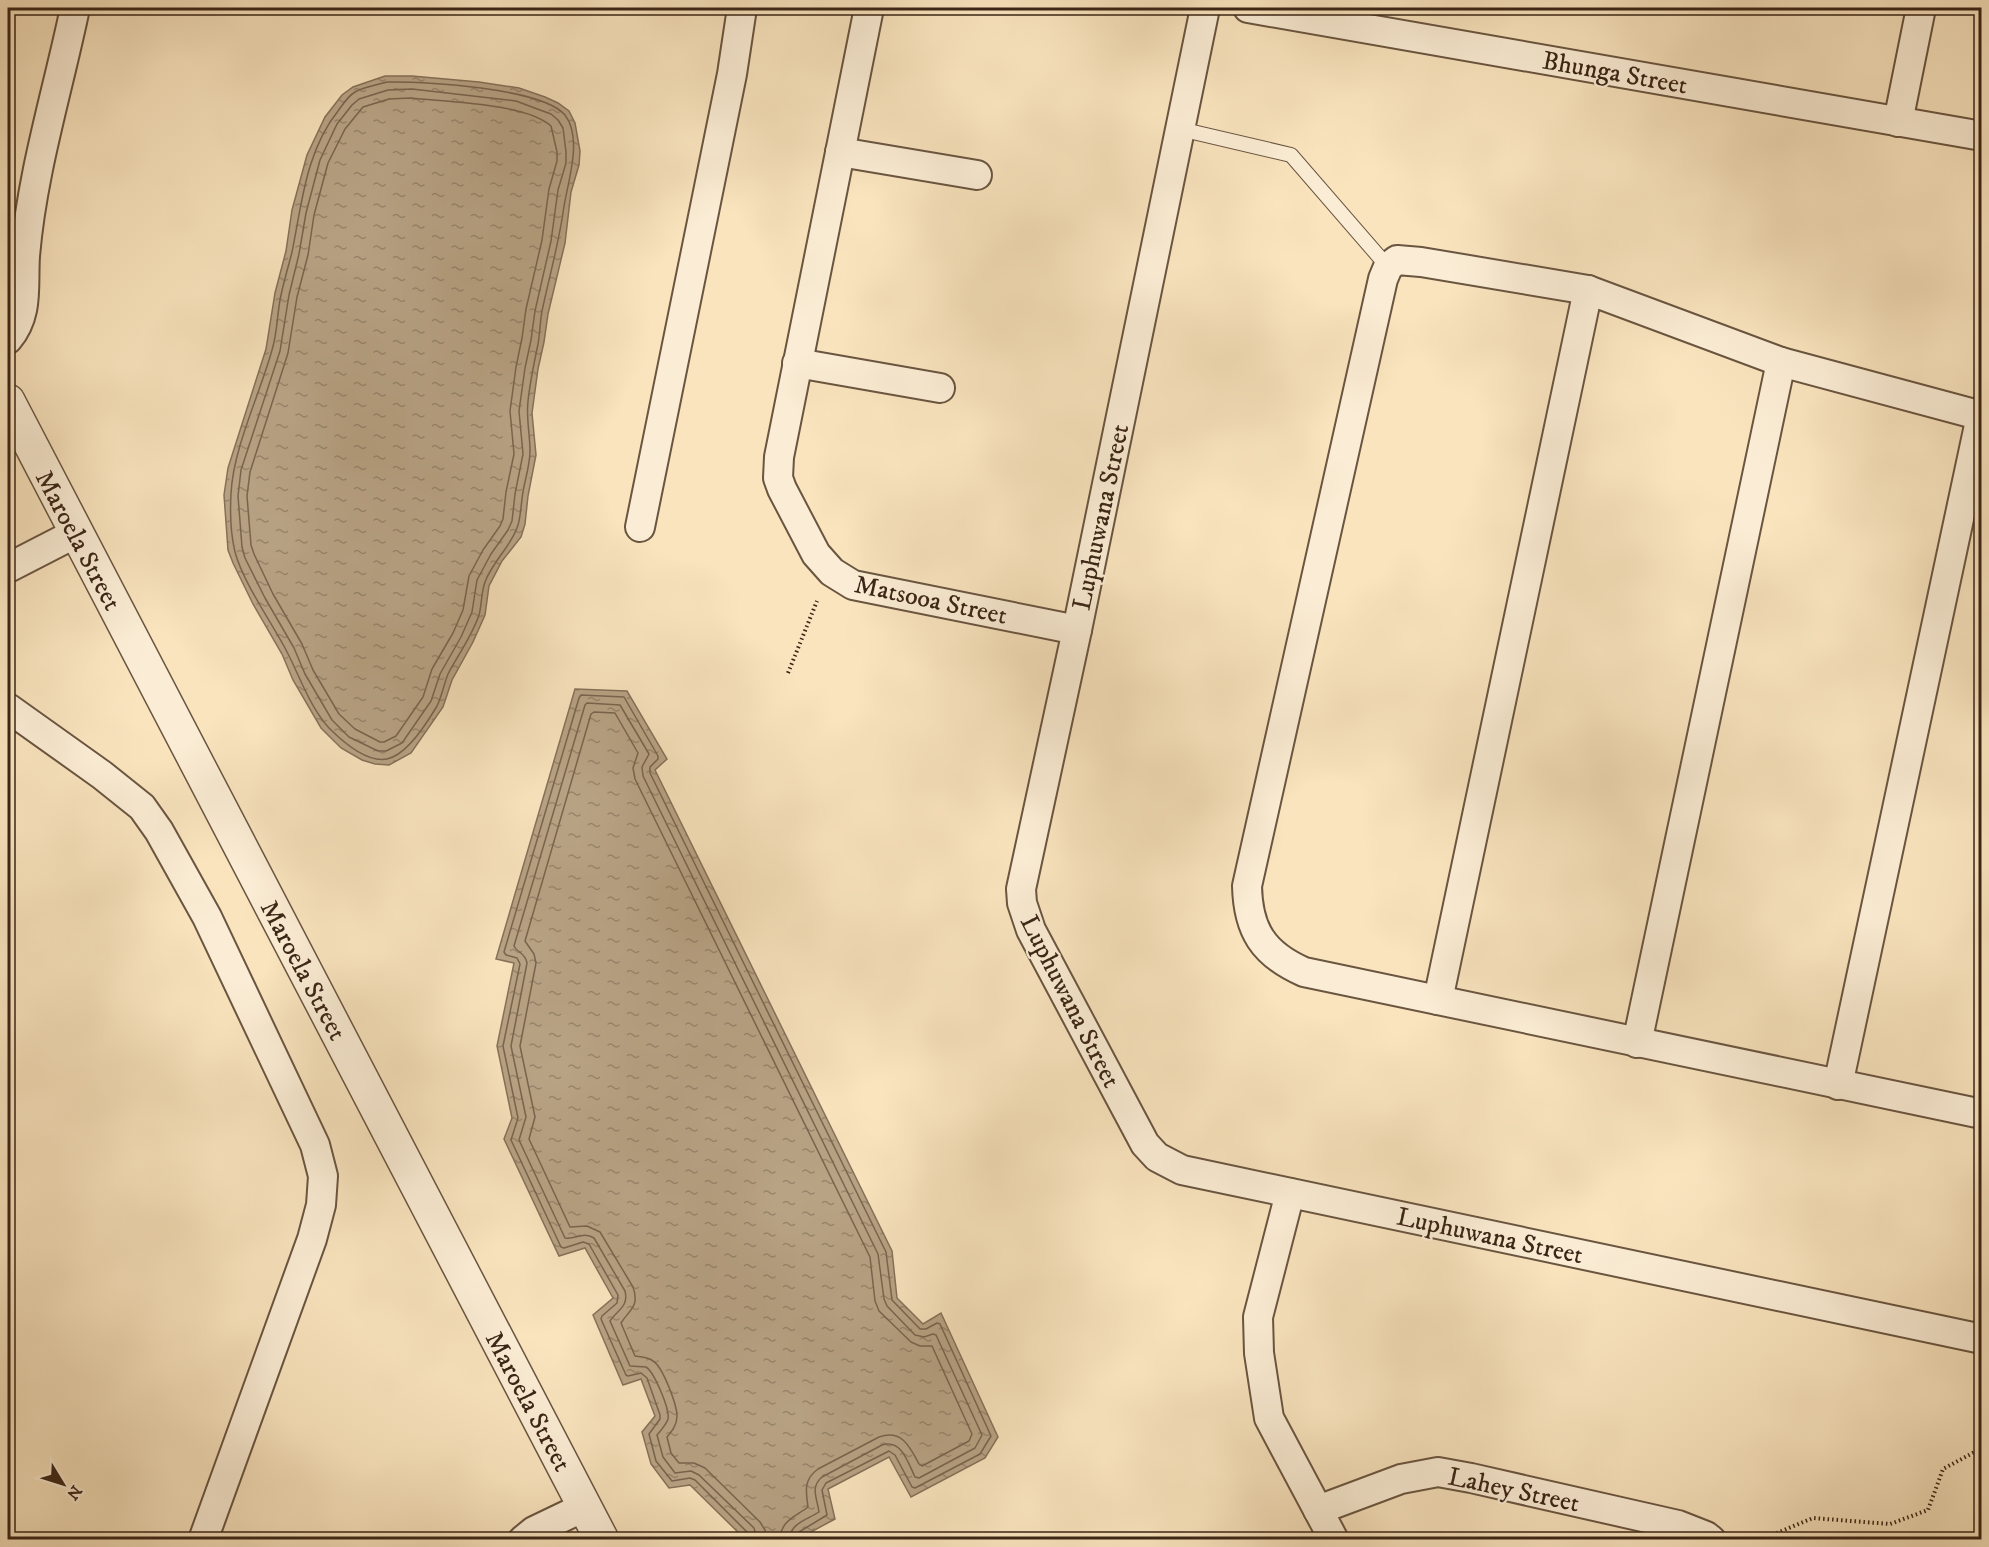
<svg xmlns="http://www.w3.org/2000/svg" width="1989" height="1547" viewBox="0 0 1989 1547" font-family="'IM FELL DW Pica',serif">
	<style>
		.water { fill: url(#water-ripples); stroke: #867159; stroke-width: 1.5 }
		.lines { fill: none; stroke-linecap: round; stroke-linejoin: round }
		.shore { stroke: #79644e; stroke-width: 1.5 }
		.service-casing { stroke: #6a5540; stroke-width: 16 }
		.minor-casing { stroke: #6a5540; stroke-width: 32 }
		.tertiary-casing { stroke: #6a5540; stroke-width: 36 }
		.path { stroke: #3a2516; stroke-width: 4; stroke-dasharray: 1.5 3; stroke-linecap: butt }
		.service { stroke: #fbedd5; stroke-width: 14 }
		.minor { stroke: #fbedd5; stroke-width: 28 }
		.tertiary { stroke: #fbedd5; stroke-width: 33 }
		.labels { text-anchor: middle; stroke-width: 4.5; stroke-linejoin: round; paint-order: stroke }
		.street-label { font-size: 26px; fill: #3a2516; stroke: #fbedd5 }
	</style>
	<defs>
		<pattern id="water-ripples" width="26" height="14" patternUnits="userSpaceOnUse" patternTransform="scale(1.5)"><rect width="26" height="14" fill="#b8a385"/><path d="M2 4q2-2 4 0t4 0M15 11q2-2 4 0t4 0" fill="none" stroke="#97856c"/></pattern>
	</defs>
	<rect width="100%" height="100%" fill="#f9e4be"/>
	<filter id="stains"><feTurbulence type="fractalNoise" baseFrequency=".00333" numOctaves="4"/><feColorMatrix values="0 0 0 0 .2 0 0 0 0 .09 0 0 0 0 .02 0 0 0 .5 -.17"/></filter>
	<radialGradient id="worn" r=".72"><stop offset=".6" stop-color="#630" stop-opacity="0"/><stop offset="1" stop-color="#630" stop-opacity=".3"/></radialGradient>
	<g class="water">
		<path d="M385,76h27l67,6 40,6 26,9 13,6 11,8 6,12 5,28 -1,14 -8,27 -6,51 -17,71 -4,28 -6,27 -6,44 4,42 -8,41 -3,28 -4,13 -19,24 -13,25 -4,29 -12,27 -21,38 -9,27 -32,46 -22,12 -14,-1 -13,-4 -21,-12 -20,-20 -28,-48 -11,-26 -29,-50 -20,-41 -5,-13 -4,-55 4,-27 38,-119 9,-56 11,-42 6,-41 15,-55 18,-38 17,-22 11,-8z"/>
		<path d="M575,689l52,2 40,68 -12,11 237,481 5,47 26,26 18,-11 57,124 -13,21 -74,39 -22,-40 -61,32 7,30 -37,20h-53l-55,-54 -21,3 -18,-24 -9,-32 13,-16 -14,-37 -18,6 -30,-70 20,-17 -28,-50 -26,8 -55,-117 8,-21 -15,-72 17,-83 -18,-4z"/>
	</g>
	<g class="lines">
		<g class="shore">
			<path d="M387,82c36,-1 155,6 178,33 19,25 1,71 -2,98 -5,33 -14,65 -21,98 -2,11 -2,22 -4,33 -4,19 -8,38 -10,57 -2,17 2,33 2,50 0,14 -5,28 -7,41 -2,11 -2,23 -5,33 -5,19 -26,37 -33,57 -4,11 -3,22 -6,33 -7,21 -21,40 -31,59 -4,10 -6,22 -11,32 -10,17 -30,49 -50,53 -21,4 -45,-18 -58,-31 -20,-22 -30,-54 -44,-80 -15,-28 -42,-66 -50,-96 -4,-17 -5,-41 -4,-58 2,-46 29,-100 41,-144 5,-16 5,-33 8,-50 3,-16 8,-32 12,-48 10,-49 14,-101 46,-141 5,-7 10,-15 17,-19 9,-5 22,-7 32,-10z"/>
			<path d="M412,89l104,12 24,9 11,4 7,6 5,8 3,24v11l-8,27 -7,51 -16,70 -4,29 -6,28 -6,43 4,43 -8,40 -3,27 -4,9 -17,24 -14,26 -5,32 -11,25 -21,37 -9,27 -29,42 -16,8h-8l-29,-14 -17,-17 -27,-46 -11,-26 -29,-50 -20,-40 -3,-11 -4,-51 3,-26 39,-119 9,-56 10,-41 7,-41 14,-53 17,-36 15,-19 7,-6 29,-9z"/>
			<path d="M411,98c36,4 114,5 140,28l6,26v9l-8,28 -7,51 -16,69 -4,29 -6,29 -6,44 4,43 -8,38 -3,27 -3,7 -17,24 -14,26 -6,34 -10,23 -21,36 -9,28 -27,39 -12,6h-4l-25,-13 -16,-15 -26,-44 -11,-26 -29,-50 -19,-40 -3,-9 -4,-49 3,-24 38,-119 9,-56 11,-42 6,-40 14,-52 17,-34 18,-22 26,-8z"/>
			<path d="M750,1540l-2,-7 -53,-53 -5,-2 -18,3 -16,-20 -7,-27 11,-15v-4l-13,-37 -6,-5 -13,3 -2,-1 -25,-56 1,-3 15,-13 1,-8 -29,-51 -6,-2 -19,6 -3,-1 -50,-107 7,-22 -15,-72 17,-82 -3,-6 -11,-3 -2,-3 75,-254 2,-3 43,2 34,59v3l-8,8v6l236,479 6,48 28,29h6l11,-6 3,1 51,112 -11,18 -65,34 -3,-1 -17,-32 -6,-4 -63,32 -4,7 5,25 -28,17 -3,8"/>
			<path d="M757,1540l-3,-12 -55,-53 -8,-4 -16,2 -12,-16 -6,-22c4,-5 9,-10 11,-16 2,-10 -14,-47 -22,-52l-16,-1 -20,-45c7,-11 19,-14 15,-30l-31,-53c-11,-7 -19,2 -29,0l-46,-98 7,-23 -15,-71 16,-83c-2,-11 -10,-10 -13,-17l71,-241 2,-2 33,2 29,49 -7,13 1,9 235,478 6,45 3,7 28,29 9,2 9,-3 3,1 46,100 -7,13 -56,30 -4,-1c-7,-14 -13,-38 -33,-32l-60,32c-12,10 -5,21 -3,35 -12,8 -29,11 -30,28"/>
			<path d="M766,1540l-1,-10 -5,-8 -55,-54 -11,-5h-15l-8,-10 -4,-16c5,-6 10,-12 10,-21 0,-11 -14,-49 -24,-55 -5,-4 -12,-4 -18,-5l-14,-33c8,-13 19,-16 12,-36l-33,-55 -13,-6 -17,1 -41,-88 6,-22 -15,-71 16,-83 -2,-9 -9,-13 66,-227 3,-2 21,1 23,40 -5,15 2,11 235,478 5,44 4,10 32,31 9,4h12l40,88 -3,7 -47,25 -3,-2c-9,-17 -17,-35 -40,-27l-61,32c-15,11 -12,22 -10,38 -13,10 -28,14 -28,33"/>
		</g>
		<defs>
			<path id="service" d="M1180,129l111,26 97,112"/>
			<g id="minor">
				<path d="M869,8l-90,449 -1,21 4,11 34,65 16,18 21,13 224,45"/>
				<path d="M1205,8l-128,622 -56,259 1,14 9,27 114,214 12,13 25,13 800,169"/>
				<path d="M1248,8l734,128"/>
				<path d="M1898,122l23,-114"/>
				<path d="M840,152l137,23"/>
				<path d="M8,339c21,-25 15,-53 17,-83 7,-84 33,-166 50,-248"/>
				<path d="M797,363l143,25"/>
				<path d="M1982,416l-201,-54 -193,-72 -167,-28 -24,-2 -9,7 -5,12 -136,607c1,44 16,68 57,86l678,142"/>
				<path d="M640,527l92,-453 10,-66"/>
				<path d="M8,568l68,-35"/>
				<path d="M8,708l94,67 40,32 17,24 48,86 108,228 8,31 -2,29 -9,34 -109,301"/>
				<path d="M1438,1000l150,-710"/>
				<path d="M1637,1043l144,-681"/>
				<path d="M1838,1085l143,-669"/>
				<path d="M1290,1193l-32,124 1,36 10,65 65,122"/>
				<path d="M1318,1510l83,-31 37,-7 33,6 207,47 28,11 5,4"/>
				<path d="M523,1540l11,-9 50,-24"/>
			</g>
			<path id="tertiary" d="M8,401l594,1139"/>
		</defs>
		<use href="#service" class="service-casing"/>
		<use href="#minor" class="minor-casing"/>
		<use href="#tertiary" class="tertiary-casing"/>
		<g class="path">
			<path d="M788,673l29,-72"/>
			<path d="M1760,1540l53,-22 77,6 38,-14 15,-41 39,-21"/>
		</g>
		<use href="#service" class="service"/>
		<use href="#minor" class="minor"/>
		<use href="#tertiary" class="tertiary"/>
	</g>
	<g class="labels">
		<g class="street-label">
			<text transform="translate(1615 72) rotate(10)" y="9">Bhunga Street</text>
			<text transform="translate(1100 517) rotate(-78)" y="9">Luphuwana Street</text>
			<text transform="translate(79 540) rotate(62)" y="9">Maroela Street</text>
			<text transform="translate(931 599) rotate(12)" y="9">Matsooa Street</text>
			<text transform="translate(304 970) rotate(62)" y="9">Maroela Street</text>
			<text transform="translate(1071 1001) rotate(63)" y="9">Luphuwana Street</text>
			<text transform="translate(1490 1235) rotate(12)" y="9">Luphuwana Street</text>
			<text transform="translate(529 1401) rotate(62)" y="9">Maroela Street</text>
			<text transform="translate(1514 1489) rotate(12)" y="9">Lahey Street</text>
		</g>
	</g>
	<rect width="1989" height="1547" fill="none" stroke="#f9e4be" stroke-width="30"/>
	<rect x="9" y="9" width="1971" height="1529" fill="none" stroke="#3a2516" stroke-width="3"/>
	<rect x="15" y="15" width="1959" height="1517" fill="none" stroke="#3a2516" stroke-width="1.5"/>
	<g transform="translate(63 1484) rotate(128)" stroke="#fbedd5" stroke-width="4.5" paint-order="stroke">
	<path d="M0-4.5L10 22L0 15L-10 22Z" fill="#3a2516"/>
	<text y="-9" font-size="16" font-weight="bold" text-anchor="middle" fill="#3a2516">N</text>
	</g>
	<rect width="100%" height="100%" filter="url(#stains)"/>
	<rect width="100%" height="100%" fill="url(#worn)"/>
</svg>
